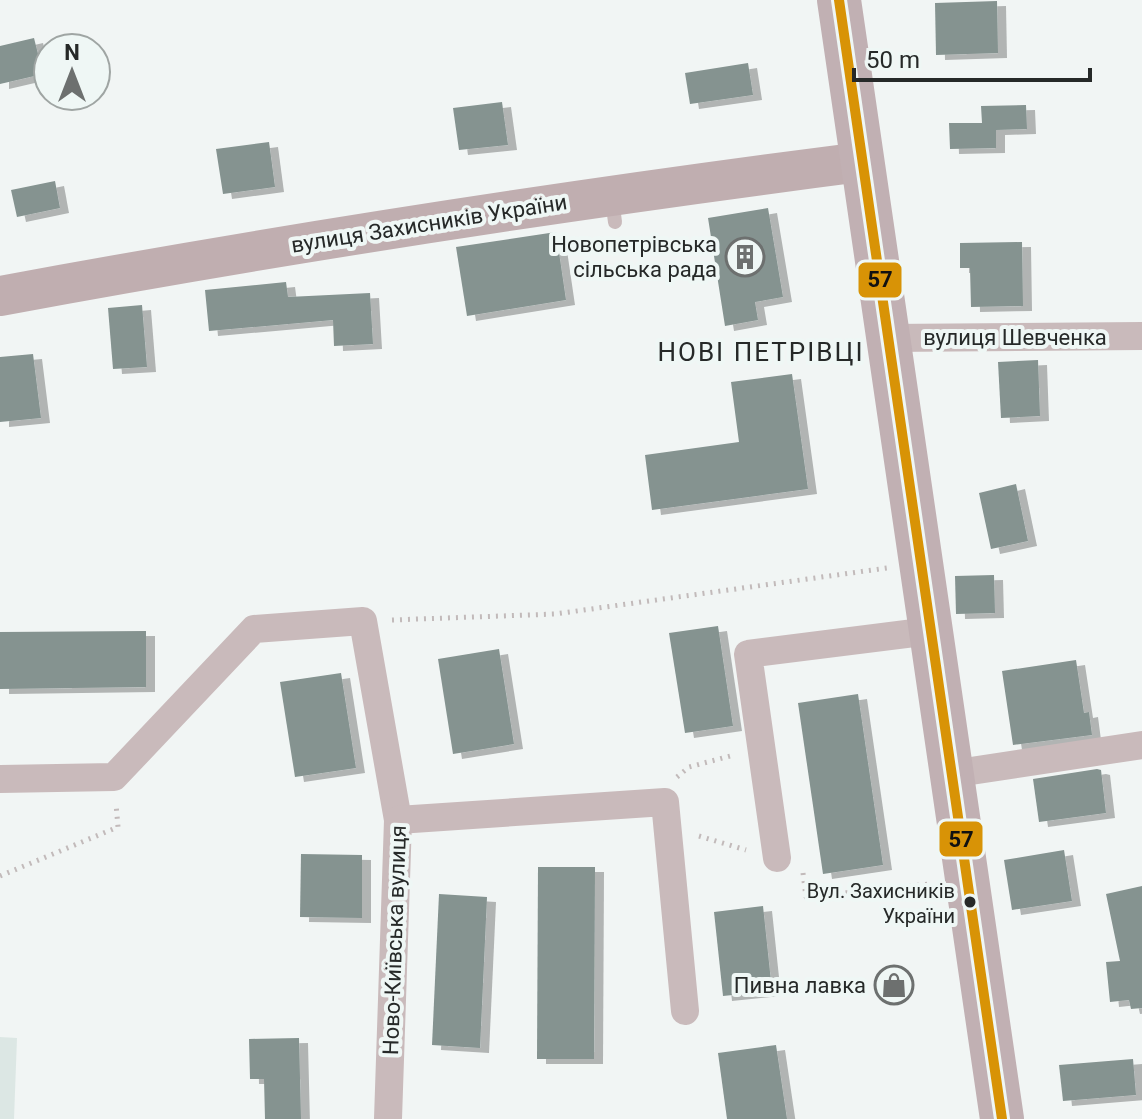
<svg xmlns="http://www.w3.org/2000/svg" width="1142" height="1119" viewBox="0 0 1142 1119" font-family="Roboto,sans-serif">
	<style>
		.built { fill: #dce7e4 }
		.building { fill: #859390; filter: url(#shadow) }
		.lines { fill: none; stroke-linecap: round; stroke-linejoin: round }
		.path { stroke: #c2baba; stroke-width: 5; stroke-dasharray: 2 6; stroke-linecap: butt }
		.lane { stroke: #c9babb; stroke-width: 14 }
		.street { stroke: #c9babb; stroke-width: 28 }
		.secondary { stroke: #c0aeb0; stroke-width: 40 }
		.primary { stroke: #c1b0b3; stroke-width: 44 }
		.bus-1-casing { stroke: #eff7f5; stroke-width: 16 }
		.bus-1 { stroke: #d89306; stroke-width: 10 }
		.bus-dot { fill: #262928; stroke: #eff7f5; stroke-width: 3 }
		.labels { text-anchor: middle; stroke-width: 8; stroke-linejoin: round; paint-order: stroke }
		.bus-label { font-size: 20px; fill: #262928; stroke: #eff7f5; text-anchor: end }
		.street-label { font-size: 22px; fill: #262928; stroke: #eff7f5 }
		.poi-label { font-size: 22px; fill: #262928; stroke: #eff7f5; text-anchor: end }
		.quarter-label { font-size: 26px; letter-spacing: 2px; fill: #262928; stroke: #eff7f5 }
		.line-badge { stroke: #eff7f5; stroke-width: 3 }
		.pale-badge-label { font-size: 22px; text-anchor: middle; font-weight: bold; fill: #111 }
	</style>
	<defs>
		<filter id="shadow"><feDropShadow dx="9" dy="5" stdDeviation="0" flood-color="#0004"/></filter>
	</defs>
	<rect width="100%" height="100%" fill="#f1f5f4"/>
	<path class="built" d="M0,1037l17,1 -3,81h-14z"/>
	<g class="building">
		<path d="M997,1l1,52 -62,2 -1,-52z"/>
		<path d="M34,38l9,36 -43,10v-38z"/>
		<path d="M748,63l5,32 -63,9 -5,-31z"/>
		<path d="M502,102l6,43 -49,5 -6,-42z"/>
		<path d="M1026,105l1,24 -31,1v18l-46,1 -1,-26h33l-1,-17z"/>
		<path d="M269,142l6,45 -52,7 -7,-45z"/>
		<path d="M55,181l5,27 -43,9 -6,-27z"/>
		<path d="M768,208l15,89 -28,5 3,18 -33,6 -17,-108z"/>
		<path d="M556,232l10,68 -99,16 -11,-69z"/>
		<path d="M1022,242l1,64 -52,1 -1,-39h-10v-25z"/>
		<path d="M286,282l2,15 82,-4 3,51 -39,2 -1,-26 -124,11 -4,-41z"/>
		<path d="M142,305l5,62 -34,2 -5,-61z"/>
		<path d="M33,354l8,64 -41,4v-65z"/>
		<path d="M1038,360l2,56 -39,2 -3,-56z"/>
		<path d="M792,374l16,115 -156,21 -7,-55 94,-13 -8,-60z"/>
		<path d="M1016,484l12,57 -37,8 -12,-56z"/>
		<path d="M994,575l1,38 -39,1 -1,-38z"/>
		<path d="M718,626l15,100 -48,7 -16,-100z"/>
		<path d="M146,631v56l-146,2v-57z"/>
		<path d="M499,649l15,95 -61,10 -15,-95z"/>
		<path d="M1076,660l8,53 5,-1 3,23 -79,10 -11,-74z"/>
		<path d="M341,673l15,95 -61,9 -15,-95z"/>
		<path d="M858,694l25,171 -60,9 -25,-171z"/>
		<path d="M1097,769l4,1 5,43 -67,9 -6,-43z"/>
		<path d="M1064,850l8,51 -60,9 -8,-50z"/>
		<path d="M301,854l61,1v63l-62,-1z"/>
		<path d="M538,867h57l-1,192h-57z"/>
		<path d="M1142,886v122l-11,1 -2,-9 -19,2 -4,-40 14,-1 -14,-67z"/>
		<path d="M439,894l48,3 -7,151 -48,-3z"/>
		<path d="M763,906l9,85 -49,5 -9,-84z"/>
		<path d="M299,1038l2,81h-36l-1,-40h-14l-1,-40z"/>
		<path d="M776,1045l11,74h-60l-9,-66z"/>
		<path d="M1133,1059l3,36 -73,6 -4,-36z"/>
	</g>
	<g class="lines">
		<g class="path">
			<path d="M392,620l163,-6 332,-46"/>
			<path d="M677,777l12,-10 45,-12"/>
			<path d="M699,836l47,14"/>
			<path d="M803,873l3,24 124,-13"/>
			<path d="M0,876l118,-49 -2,-23"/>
		</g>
		<path class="lane" d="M612,199l3,23"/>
		<g class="street">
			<path d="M887,338l255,-2"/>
			<path d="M951,774l191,-29"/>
			<path d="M0,779l114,-2 140,-148 109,-8 35,199 -10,299"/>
			<path d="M398,820l267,-18 20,209"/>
			<path d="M777,858l-29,-204 182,-23"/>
		</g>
		<path class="secondary" d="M0,296c286,-53 573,-97 861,-134"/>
		<path class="primary" d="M839,0l163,1119"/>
		<defs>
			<path id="bus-1" d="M839,0l163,1119"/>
		</defs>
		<use href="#bus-1" class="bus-1-casing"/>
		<use href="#bus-1" class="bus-1"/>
	</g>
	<defs>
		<symbol id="building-ring" viewBox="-11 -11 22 22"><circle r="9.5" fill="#eff7f5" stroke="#6d706f" stroke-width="1.5"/><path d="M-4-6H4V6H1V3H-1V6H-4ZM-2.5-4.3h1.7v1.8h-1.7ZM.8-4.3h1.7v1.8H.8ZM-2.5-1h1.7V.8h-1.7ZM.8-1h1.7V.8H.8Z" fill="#6d706f"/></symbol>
		<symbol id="shop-ring" viewBox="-11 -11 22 22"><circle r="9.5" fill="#eff7f5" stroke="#6d706f" stroke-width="1.5"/><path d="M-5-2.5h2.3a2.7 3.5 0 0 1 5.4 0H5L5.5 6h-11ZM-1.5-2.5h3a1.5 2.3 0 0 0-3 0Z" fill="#6d706f"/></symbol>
	</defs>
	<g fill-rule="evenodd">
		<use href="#building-ring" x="723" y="235" width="44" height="44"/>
		<use href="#shop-ring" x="872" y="963" width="44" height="44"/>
	</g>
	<circle class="bus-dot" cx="970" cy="902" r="7"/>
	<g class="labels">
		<g class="bus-label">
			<text x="955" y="898">Вул. Захисників<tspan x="955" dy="25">України</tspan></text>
		</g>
		<g class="street-label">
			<text transform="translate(429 223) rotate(-9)" y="8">вулиця Захисників України</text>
			<text x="1015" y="345">вулиця Шевченка</text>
			<text transform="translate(394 940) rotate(-88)" y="8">Ново-Київська вулиця</text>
		</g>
		<g class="poi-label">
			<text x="717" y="252">Новопетрівська<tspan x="717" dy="25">сільська рада</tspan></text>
			<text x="866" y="993">Пивна лавка</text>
		</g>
		<g class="quarter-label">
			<text x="761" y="361">НОВІ ПЕТРІВЦІ</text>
		</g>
	</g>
	<g class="line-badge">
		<rect x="857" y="261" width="46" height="38" rx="8" fill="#d89306"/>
		<rect x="938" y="820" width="46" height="38" rx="8" fill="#d89306"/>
	</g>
	<g class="pale-badge-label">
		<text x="880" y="287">57</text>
		<text x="961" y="847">57</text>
	</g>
	<g transform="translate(72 72)"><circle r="38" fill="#eff7f5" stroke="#9fa5a3" stroke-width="2"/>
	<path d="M0-6L14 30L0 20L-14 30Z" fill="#6d706f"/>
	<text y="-12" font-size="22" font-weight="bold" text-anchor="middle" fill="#262928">N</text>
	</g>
	<path d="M854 68v12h236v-12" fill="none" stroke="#262928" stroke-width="4"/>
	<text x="866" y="68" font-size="24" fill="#262928" stroke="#eff7f5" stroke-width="6" paint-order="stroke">50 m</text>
</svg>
